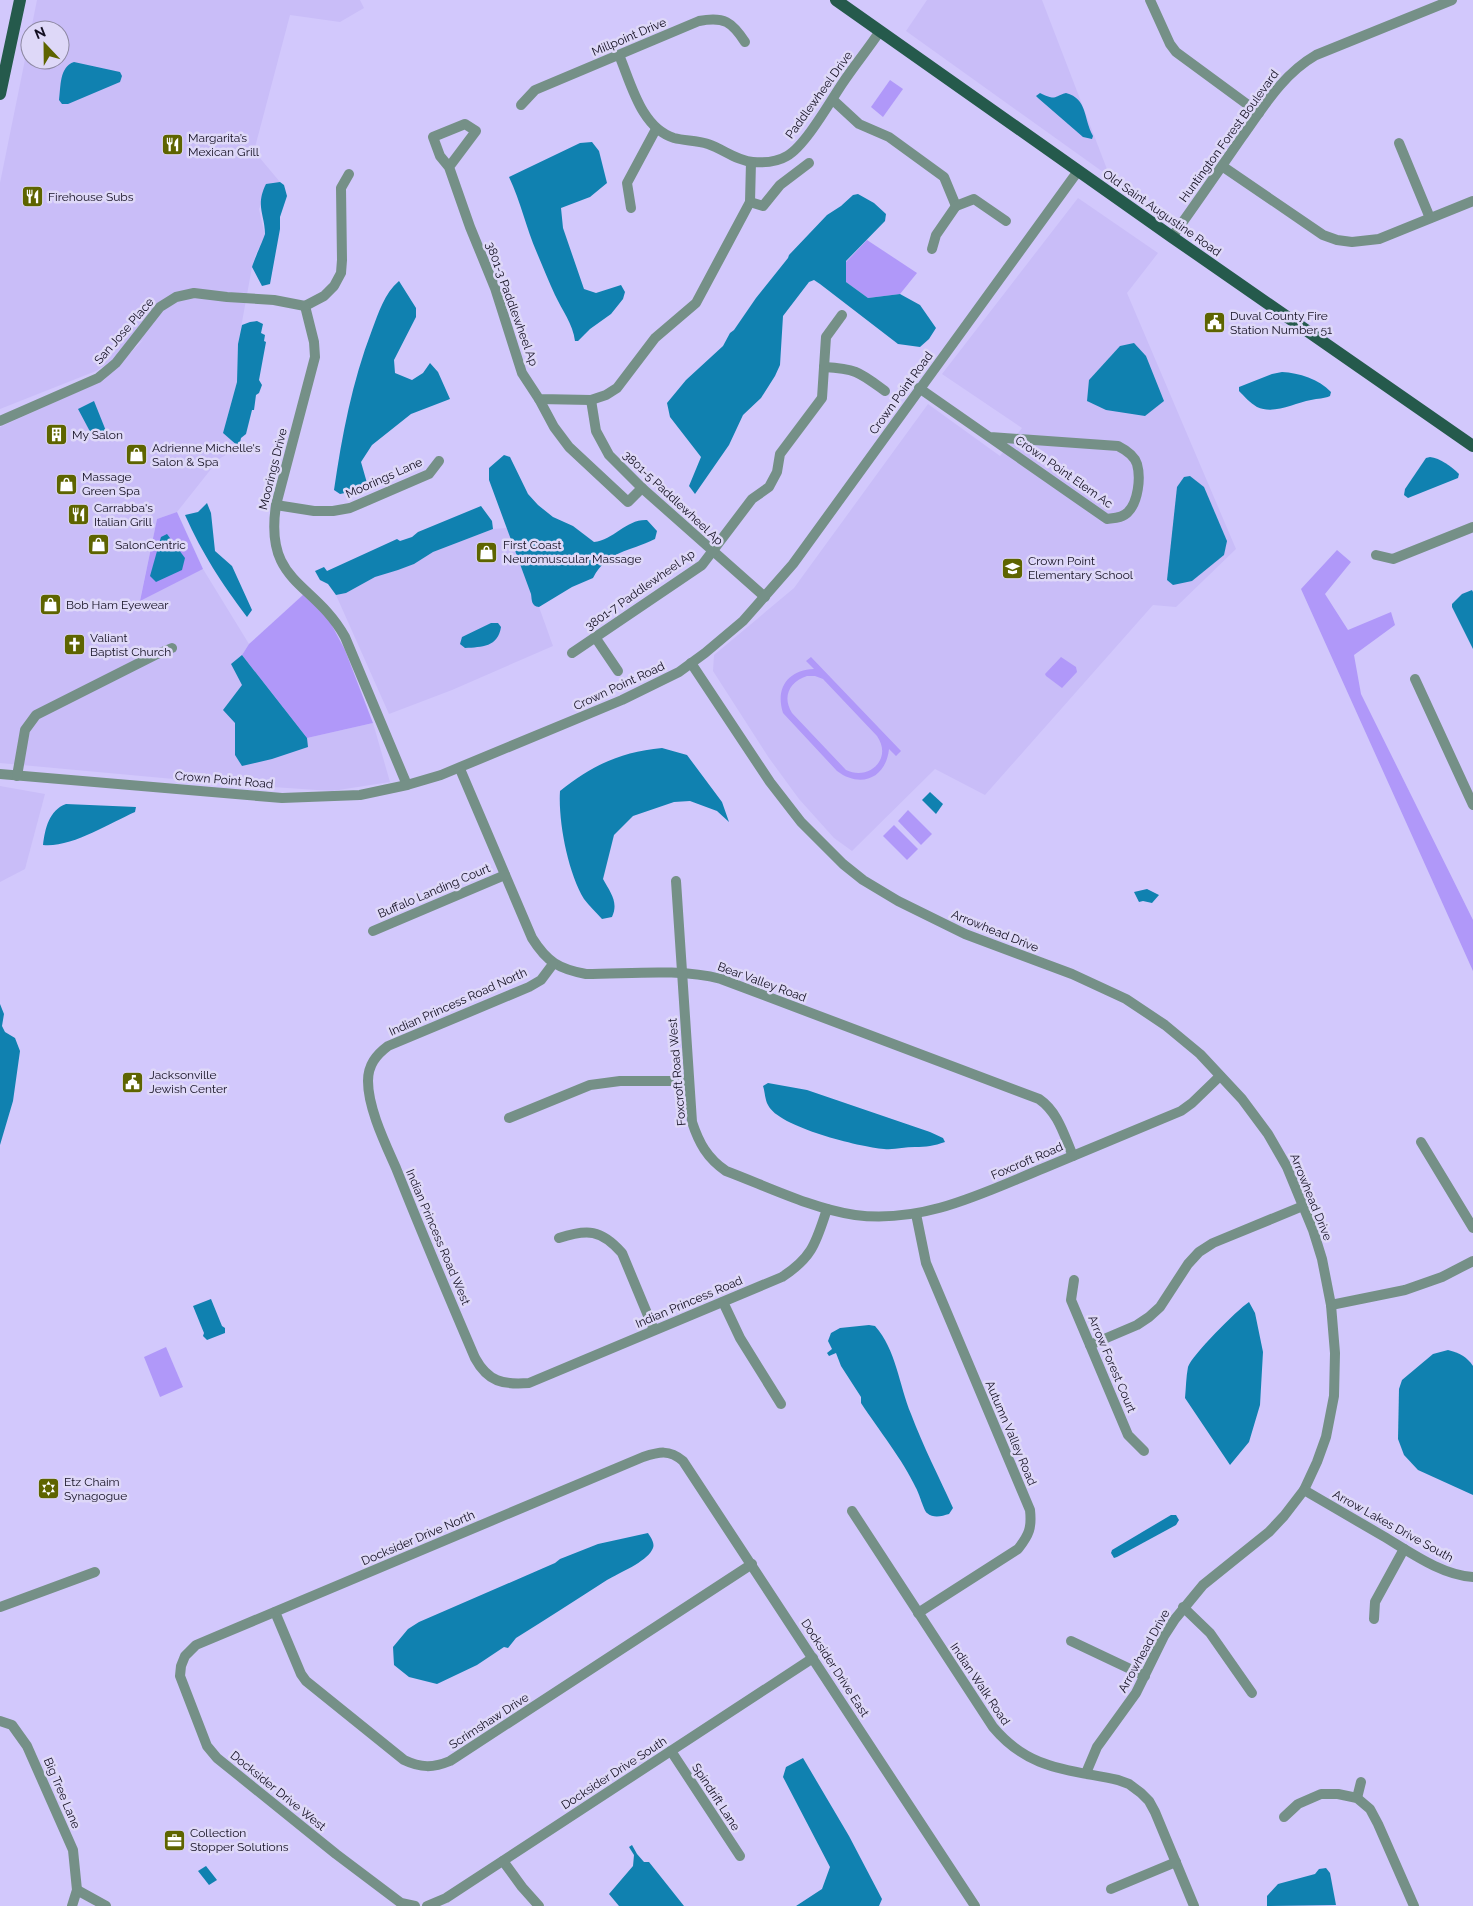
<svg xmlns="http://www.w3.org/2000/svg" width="1473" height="1906" viewBox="0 0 1473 1906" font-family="Raleway,sans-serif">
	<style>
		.built { fill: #c9bdf8 }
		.green { fill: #b098f9; fill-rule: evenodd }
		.water { fill: #1081b0 }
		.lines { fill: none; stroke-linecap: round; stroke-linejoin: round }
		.minor { stroke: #759087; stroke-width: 10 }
		.major { stroke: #255a4c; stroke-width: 12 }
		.labels { text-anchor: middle; stroke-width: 5; stroke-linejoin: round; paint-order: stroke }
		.street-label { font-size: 12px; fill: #130f21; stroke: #ded8f8 }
		.poi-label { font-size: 12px; fill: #130f21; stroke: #ded8f8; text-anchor: start }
	</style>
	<rect width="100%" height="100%" fill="#d2c8fc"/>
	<g class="built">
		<path d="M37,0h323l4,8 -24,14 -50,-7 -36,136 26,31 -9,1 -12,26 6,27 -9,18 -4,13 -14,77 -1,38 -14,51 16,14 -20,12 -42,53 -20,7 -17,81 63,-31 46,75 -7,11 65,83 66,-15 17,59 -58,9 -104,-7 -228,-21v-336l104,-47 39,-40 -47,31 -96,38v-226l30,-148v25h30v-30h-29z"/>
		<path d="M927,0h115l68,177 -204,-146z"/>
		<path d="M1078,198l80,55 -31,40 109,256 -60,58 -23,-2 -168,190 -50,-26 -83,82 -18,-13 -35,-39 -30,-41 -56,-87 1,-16 80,-67 134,-184 72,52 22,-28 -80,-54z"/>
		<path d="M507,528l24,66 2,9 6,4 14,39 -101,44 -63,24 -53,-119 10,-2 29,-16 39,-13 19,-12 60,-23z"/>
		<path d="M0,786l45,8 -20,75 -25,13z"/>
	</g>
	<g class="green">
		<path d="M890,80l13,9 -20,28 -12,-10z"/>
		<path d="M867,240l50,33 -17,21 -32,4 -22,-16v-20z"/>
		<path d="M177,512l26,57 -63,32 17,-82z"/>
		<path d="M1337,550l14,12 -26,32 23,36 43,-18 4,13 -41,30 7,39 112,226v51l-172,-382z"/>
		<path d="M304,594l24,24 17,32 28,73 -66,15 -65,-83 7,-11z"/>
		<path d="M811,657l90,94 -5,5 -7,-7c-3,29 -28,40 -52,22l-54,-58c-8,-25 5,-43 31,-44l-8,-8zM807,676h8l8,3 54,57c16,23 -8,45 -31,34l-54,-57c-10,-16 -3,-31 15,-37z"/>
		<path d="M1061,657l15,10 1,5 -15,16 -16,-12 -1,-2z"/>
		<path d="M908,810l24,24 -11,11 -23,-24z"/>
		<path d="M894,825l24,24 -11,11 -24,-24z"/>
		<path d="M166,1347l17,40 -23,10 -16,-40z"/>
	</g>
	<g class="water">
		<path d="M74,62l46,10 2,4 -2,6 -52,22h-6l-3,-4c2,-13 0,-33 15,-38z"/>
		<path d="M1040,93c17,8 12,4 26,0 22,6 17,25 27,43l-1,3 -9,-2 -45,-39 -2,-2z"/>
		<path d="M592,142l7,9 8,32 -17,14 -29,11 2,20 21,61 12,4 25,-8 4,7 -2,7 -12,15 -21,15 -12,12h-3c-2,-17 -13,-31 -20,-46 -6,-13 -12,-28 -18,-42 -11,-25 -16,-51 -28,-76l71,-34z"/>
		<path d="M280,182l4,3 3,11 -7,21v12l-10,55 -8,2 -10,-19c2,-7 12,-29 13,-33 0,-19 -10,-28 1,-50z"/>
		<path d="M858,194l16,9 12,11 -1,7 -39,40v21l22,16 32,-4 20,11 16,23 -7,11 -9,8 -22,-3 -78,-60 -6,-4 -5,2 -26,34 -3,49 -5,11 -14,22 -18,17 -14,30 -34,49 -6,-8 12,-29 -31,-40 -3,-14 19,-23 37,-34 7,-13 4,-3 22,-32 32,-40 1,-3 38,-40 14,-9 12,-11z"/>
		<path d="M399,281l17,27v9l-22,43 1,13 17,7 11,-7 7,-10 8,9 12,27 -39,15 -39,31 -11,17 6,21 -17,9 -10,2 -6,-4c8,-55 18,-108 38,-160 7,-18 12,-36 27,-49z"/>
		<path d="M257,321l6,3 -2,9 4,2 -1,6 2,1 -7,38 3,5 -3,8 -3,2 -2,15h-2l-6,24 -5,4 -2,9 -16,-14 14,-51 1,-38 4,-19 8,-3z"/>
		<path d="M1134,343l12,13 18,45 -19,15 -39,-6 -19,-9 2,-21 31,-34z"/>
		<path d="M1282,372c17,1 37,7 49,20l-1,4c-6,3 -12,2 -19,4 -17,3 -37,15 -54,7 -7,-4 -13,-11 -18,-16v-4l33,-13z"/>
		<path d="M94,401l14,35 -13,5 -17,-32z"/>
		<path d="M504,455l6,2 18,37 10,11 15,12 20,9 21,16c20,-2 32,-23 53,-22l10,11 -2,8c-26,13 -47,11 -62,39l-21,9 -33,20c-8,-1 -7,-7 -8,-13l-42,-114v-12z"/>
		<path d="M1430,457c10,1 22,10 29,17l-1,4 -50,20 -4,-3 1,-6 21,-31z"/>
		<path d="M1190,476l14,11 23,54 -3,14 -32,26 -19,4 -6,-5 10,-93 7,-10z"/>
		<path d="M207,503l4,10 4,38 17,15 20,44 -5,7c-26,-35 -44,-62 -62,-102l13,-3z"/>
		<path d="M481,506l11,15 1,8 -60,23 -19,12 -16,6 -23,7 -29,16 -10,2 -8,-11 -8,-4 -5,-9 9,-4 3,4 70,-32 3,2 12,-4 6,-5z"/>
		<path d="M167,534l18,24 -3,12 -26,12 -6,-6 11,-39z"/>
		<path d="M1472,590l1,2v57l-21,-42v-3l10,-10z"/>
		<path d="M491,623h7l3,4c-3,20 -19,20 -36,21l-5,-4 2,-7z"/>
		<path d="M242,655l65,83 1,9 -36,12 -30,7 -7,-11v-32l-12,-13 19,-25 -11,-21z"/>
		<path d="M662,748l25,7 35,47 7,20 -12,-11 -27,-10 -16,1 -41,14 -19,19 -11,44c7,13 16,23 9,38l-10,2c-6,-7 -13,-13 -18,-20 -16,-26 -26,-78 -24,-108 32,-26 61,-39 102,-43z"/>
		<path d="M930,792l13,12 -7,10 -14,-14z"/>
		<path d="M66,804l70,3 -1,5c-25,11 -64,36 -92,33 2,-16 6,-35 23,-41z"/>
		<path d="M1147,889l12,6 -7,8 -9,-2 -4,1 -5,-10z"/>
		<path d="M0,1004l4,10 -2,12 3,6 10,6 5,13 -7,50 -13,44z"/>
		<path d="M768,1083l39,7 123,42 13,6 2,4c-11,4 -19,5 -30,5 -11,0 -20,3 -31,2 -24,-2 -106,-22 -116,-44 -3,-5 -3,-13 -5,-19z"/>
		<path d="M211,1299l11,27 3,2v5l-18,7 -4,-4 1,-3 -11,-27z"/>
		<path d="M1249,1302l6,11 8,39 -3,53 -11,37 -19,23 -45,-67c1,-10 1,-21 3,-31 4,-12 49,-57 61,-65z"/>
		<path d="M869,1325l6,1c21,23 24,59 36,88 12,32 28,63 42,94l-4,6c-7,2 -15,5 -22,-1 -3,-2 -8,-20 -11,-25 -13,-28 -38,-59 -55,-85v-6l-20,-31 -5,-13 -7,3 -2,-3 5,-4 -4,-8 3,-8 9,-5z"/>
		<path d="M1448,1350c12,3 19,7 25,16v129l-55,-25 -14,-15 -6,-16 1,-50 3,-9 31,-26z"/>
		<path d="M1171,1515h5l3,5 -3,5 -59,32 -3,1 -3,-5 1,-3z"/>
		<path d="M648,1533c3,5 8,11 4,17 -6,12 -33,23 -45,30 -30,19 -60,39 -91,58l-8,10 -4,-1 -27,18 -40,19 -28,-7 -15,-12 -1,-18 15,-18 11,-7 136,-59 5,-4 38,-15z"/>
		<path d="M803,1758l46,78 33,63 -3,7h-83l26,-17 8,-22 -47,-90 3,-10z"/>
		<path d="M632,1845l5,9 7,8h5l35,44h-65l-10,-12 24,-28 1,-11 -5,-8z"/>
		<path d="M206,1866l11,14 -8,5 -11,-14z"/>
		<path d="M1326,1868l4,5 6,32 -69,1v-10l11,-12 37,-10 4,-5z"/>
	</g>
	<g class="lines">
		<g class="minor">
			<path d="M1150,0l20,44 6,8 83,61"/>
			<path d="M619,55c12,28 22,73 55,83 11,3 23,2 34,6 15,5 29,17 45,18 11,1 24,0 34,-6 18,-10 43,-54 55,-72 12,-18 26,-35 38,-53"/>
			<path d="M833,100l26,24 30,13 55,40 12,29"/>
			<path d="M521,105l14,-15 164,-69c25,-5 33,1 46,21"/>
			<path d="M1399,143l31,75"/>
			<path d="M1222,166l101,69 14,5 15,2 27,-3 94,-38"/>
			<path d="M449,167l-9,-11 -7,-19 32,-13 11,7 -27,36 21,60 25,61 27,85 17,26 52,1 15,-5 11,-7 38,-50 41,-35 54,-101 1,-40"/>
			<path d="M750,202l13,4 17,-21 29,-22"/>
			<path d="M956,206l18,-7 32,22"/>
			<path d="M631,208l-4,-25 29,-54"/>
			<path d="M1172,237c24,-33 47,-67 70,-100 22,-31 41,-63 74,-82l136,-55"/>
			<path d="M932,249l4,-14 20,-29"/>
			<path d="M305,306l9,36 1,15 -39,148c-12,79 38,76 69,132l62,148"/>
			<path d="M305,306l19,-10 10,-10 7,-13 1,-13 -1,-72 8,-14"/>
			<path d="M824,367c33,2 35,5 61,24"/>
			<path d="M919,388l188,131c7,-1 16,-1 21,-7 10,-10 13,-34 9,-48 -3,-9 -11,-14 -19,-18l-128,-9"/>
			<path d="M539,399l15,28 15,20 59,55 14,-14"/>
			<path d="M591,400l5,31 13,24 33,33 123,109"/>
			<path d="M0,421l98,-43 18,-15 44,-56 16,-10 18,-4 33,4 47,3 31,6"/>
			<path d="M276,505l38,6h19l17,-3 79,-34 10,-13"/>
			<path d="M1376,555l17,4 80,-32"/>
			<path d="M595,637l23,34"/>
			<path d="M572,653l130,-88 50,-66 17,-12 8,-15 3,-18 42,-56 4,-61 16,-22"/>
			<path d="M691,663l79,119 31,40 42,42 20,16 35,21 67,33 107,40 54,25 39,26 35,29 42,45 26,35 19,33 26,63 9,29 9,46 4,48 -1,43 -8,41 -9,25 -13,28 -20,26 -15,16 -66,53 -28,34 -11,17 -28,57 -39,54 -11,26"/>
			<path d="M1415,679l58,126"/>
			<path d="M460,769l72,169c15,24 27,31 54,36 44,0 92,-6 135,5l318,120c19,13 25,36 34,57"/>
			<path d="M0,774l282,24 78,-3 47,-10 34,-10 181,-75 57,-28 26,-19 38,-32 50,-57 285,-393"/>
			<path d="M17,776l8,-46 11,-15 119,-60 17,-7"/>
			<path d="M676,881l16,241c7,21 15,36 34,49 40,15 87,38 129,44 68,9 128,-22 189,-47 45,-19 91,-38 137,-57l11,-8 28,-27"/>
			<path d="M373,931l132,-56"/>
			<path d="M553,964l-12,16 -12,7 -141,59c-12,9 -20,19 -20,35 0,27 17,62 28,87 25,63 52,127 79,190 13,24 28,27 54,25l253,-106c31,-20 34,-35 45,-68"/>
			<path d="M509,1118l81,-33 30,-4h69"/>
			<path d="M1421,1142l52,86"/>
			<path d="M916,1214l10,49 104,247c2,18 -1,25 -12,39l-100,64"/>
			<path d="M559,1238c28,-9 42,-9 63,15l32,77"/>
			<path d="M1074,1280l-3,20 57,135 16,16"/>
			<path d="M723,1302l17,36 41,66"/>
			<path d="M1331,1305l74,-15 37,-13 31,-16"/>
			<path d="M1090,1345l47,-20 12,-8 11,-10 28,-43 11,-12 14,-9 90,-37"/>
			<path d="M1304,1490c26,15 53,31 79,46 27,16 58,39 90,41"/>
			<path d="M852,1511l141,216c36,43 74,42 125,53l11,4 12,9 8,8 6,11 39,94"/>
			<path d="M0,1607l95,-35"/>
			<path d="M1183,1607l27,26 42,60"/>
			<path d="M275,1612l26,62 5,7 98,79c17,8 29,8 46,1l302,-197"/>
			<path d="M1374,1619l1,-17 29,-53"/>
			<path d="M1071,1641l74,35"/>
			<path d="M0,1721l12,4 15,21 46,104 4,40 -5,16"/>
			<path d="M671,1751l69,105"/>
			<path d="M1357,1798l4,-16"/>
			<path d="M1284,1817l14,-13 23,-10h17l19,4 13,11 8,15 36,82"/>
			<path d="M503,1861l19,26 17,19"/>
			<path d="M1111,1889l65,-27"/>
			<path d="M77,1890l29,16"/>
			<path d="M415,1906l-14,-3 -65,-49 -119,-96 -10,-12 -27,-70 1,-10 4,-10 11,-11 447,-188c16,-5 26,-8 40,4l292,445"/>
			<path d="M427,1906l19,-8 367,-240"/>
		</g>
		<g class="major">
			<path d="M836,0l336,237 301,209"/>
			<path d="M0,94l20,-94"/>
		</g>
	</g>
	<defs>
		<symbol id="restaurant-square" viewBox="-11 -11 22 22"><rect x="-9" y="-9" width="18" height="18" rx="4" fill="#5e6400" stroke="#ded8f8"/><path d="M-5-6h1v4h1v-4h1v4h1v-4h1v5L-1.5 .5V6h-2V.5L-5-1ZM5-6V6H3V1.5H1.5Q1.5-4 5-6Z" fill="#fff"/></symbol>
		<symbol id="civic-square" viewBox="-11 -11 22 22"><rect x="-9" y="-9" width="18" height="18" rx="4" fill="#5e6400" stroke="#ded8f8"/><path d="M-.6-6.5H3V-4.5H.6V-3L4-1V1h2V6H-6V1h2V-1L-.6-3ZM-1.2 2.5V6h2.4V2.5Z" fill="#fff"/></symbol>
		<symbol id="building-square" viewBox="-11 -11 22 22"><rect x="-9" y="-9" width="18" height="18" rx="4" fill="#5e6400" stroke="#ded8f8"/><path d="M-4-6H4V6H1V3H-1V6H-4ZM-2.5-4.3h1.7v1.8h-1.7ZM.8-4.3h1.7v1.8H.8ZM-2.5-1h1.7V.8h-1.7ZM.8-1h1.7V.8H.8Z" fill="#fff"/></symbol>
		<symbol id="shop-square" viewBox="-11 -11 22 22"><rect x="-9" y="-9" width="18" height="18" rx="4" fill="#5e6400" stroke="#ded8f8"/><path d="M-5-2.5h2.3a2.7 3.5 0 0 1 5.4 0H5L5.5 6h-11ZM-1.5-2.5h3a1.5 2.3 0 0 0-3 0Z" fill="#fff"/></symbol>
		<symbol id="school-square" viewBox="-11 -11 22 22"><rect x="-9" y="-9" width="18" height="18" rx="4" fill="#5e6400" stroke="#ded8f8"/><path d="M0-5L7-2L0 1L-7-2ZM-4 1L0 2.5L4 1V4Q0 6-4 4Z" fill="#fff"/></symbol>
		<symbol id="church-square" viewBox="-11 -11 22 22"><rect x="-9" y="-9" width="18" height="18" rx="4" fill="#5e6400" stroke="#ded8f8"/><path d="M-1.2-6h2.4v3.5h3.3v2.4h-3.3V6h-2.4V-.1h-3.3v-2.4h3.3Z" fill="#fff"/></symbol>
		<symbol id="synagogue-square" viewBox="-11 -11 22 22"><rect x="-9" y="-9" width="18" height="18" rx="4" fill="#5e6400" stroke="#ded8f8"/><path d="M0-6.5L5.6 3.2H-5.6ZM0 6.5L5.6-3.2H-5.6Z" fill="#fff"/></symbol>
		<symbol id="office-square" viewBox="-11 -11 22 22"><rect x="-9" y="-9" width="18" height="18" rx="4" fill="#5e6400" stroke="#ded8f8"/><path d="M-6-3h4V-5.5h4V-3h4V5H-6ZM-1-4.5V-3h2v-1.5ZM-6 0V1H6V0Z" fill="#fff"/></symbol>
	</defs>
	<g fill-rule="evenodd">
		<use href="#restaurant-square" x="160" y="132" width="25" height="25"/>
		<use href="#restaurant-square" x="20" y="184" width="25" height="25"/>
		<use href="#civic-square" x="1202" y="310" width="25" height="25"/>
		<use href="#building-square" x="44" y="422" width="25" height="25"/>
		<use href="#shop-square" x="124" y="442" width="25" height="25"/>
		<use href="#shop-square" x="54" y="472" width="25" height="25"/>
		<use href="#restaurant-square" x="66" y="502" width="25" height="25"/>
		<use href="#shop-square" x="86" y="532" width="25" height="25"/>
		<use href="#shop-square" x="474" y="540" width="25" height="25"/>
		<use href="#school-square" x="1000" y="556" width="25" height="25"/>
		<use href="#shop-square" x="38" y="592" width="25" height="25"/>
		<use href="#church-square" x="62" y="632" width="25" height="25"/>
		<use href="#civic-square" x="120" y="1070" width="25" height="25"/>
		<use href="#synagogue-square" x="36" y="1476" width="25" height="25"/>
		<use href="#office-square" x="162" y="1828" width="25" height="25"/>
	</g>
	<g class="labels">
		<g class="street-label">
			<text transform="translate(629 37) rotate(-23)" y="4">Millpoint Drive</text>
			<text transform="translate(819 95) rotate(-54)" y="4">Paddlewheel Drive</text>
			<text transform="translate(1229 136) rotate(-54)" y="4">Huntington Forest Boulevard</text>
			<text transform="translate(1162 213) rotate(35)" y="4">Old Saint Augustine Road</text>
			<text transform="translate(512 304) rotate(70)" y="4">3801-3 Paddlewheel Ap</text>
			<text transform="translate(124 331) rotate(-49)" y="4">San Jose Place</text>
			<text transform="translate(901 393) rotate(-54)" y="4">Crown Point Road</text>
			<text transform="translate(273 469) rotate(-76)" y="4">Moorings Drive</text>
			<text transform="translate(1064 472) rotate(35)" y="4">Crown Point Elem Ac</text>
			<text transform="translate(384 478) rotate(-24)" y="4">Moorings Lane</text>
			<text transform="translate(673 498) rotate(43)" y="4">3801-5 Paddlewheel Ap</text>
			<text transform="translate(640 590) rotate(-35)" y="4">3801-7 Paddlewheel Ap</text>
			<text transform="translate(619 686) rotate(-25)" y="4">Crown Point Road</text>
			<text transform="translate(224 780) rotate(5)" y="4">Crown Point Road</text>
			<text transform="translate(434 891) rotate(-23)" y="4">Buffalo Landing Court</text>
			<text transform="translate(995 931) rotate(22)" y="4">Arrowhead Drive</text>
			<text transform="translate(762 982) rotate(20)" y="4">Bear Valley Road</text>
			<text transform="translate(458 1002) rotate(-24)" y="4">Indian Princess Road North</text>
			<text transform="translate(677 1072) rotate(-95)" y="4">Foxcroft Road West</text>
			<text transform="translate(1027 1161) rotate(-23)" y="4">Foxcroft Road</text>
			<text transform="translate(1311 1197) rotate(68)" y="4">Arrowhead Drive</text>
			<text transform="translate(438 1237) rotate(67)" y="4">Indian Princess Road West</text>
			<text transform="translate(689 1302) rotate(-23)" y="4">Indian Princess Road</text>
			<text transform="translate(1112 1364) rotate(67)" y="4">Arrow Forest Court</text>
			<text transform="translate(1011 1433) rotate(67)" y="4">Autumn Valley Road</text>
			<text transform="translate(1393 1526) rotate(29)" y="4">Arrow Lakes Drive South</text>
			<text transform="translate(418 1538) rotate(-23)" y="4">Docksider Drive North</text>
			<text transform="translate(1144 1651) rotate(-61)" y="4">Arrowhead Drive</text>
			<text transform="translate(835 1668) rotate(57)" y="4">Docksider Drive East</text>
			<text transform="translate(980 1684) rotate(56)" y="4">Indian Walk Road</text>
			<text transform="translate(489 1721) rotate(-33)" y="4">Scrimshaw Drive</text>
			<text transform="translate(614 1773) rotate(-33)" y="4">Docksider Drive South</text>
			<text transform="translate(278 1791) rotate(39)" y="4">Docksider Drive West</text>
			<text transform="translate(62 1793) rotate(67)" y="4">Big Tree Lane</text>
			<text transform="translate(716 1797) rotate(57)" y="4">Spindrift Lane</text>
		</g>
		<g class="poi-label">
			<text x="188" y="142">Margarita’s<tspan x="188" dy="14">Mexican Grill</tspan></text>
			<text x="48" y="201">Firehouse Subs</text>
			<text x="1230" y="320">Duval County Fire<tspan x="1230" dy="14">Station Number 51</tspan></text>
			<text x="72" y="439">My Salon</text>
			<text x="152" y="452">Adrienne Michelle's<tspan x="152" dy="14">Salon &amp; Spa</tspan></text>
			<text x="82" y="481">Massage<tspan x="82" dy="14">Green Spa</tspan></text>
			<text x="94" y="512">Carrabba's<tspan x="94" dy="14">Italian Grill</tspan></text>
			<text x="115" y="549">SalonCentric</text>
			<text x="503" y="549">First Coast<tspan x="503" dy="14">Neuromuscular Massage</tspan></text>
			<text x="1028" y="565">Crown Point<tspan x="1028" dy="14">Elementary School</tspan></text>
			<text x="66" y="609">Bob Ham Eyewear</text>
			<text x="90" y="642">Valiant<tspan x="90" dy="14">Baptist Church</tspan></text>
			<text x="149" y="1079">Jacksonville<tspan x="149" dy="14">Jewish Center</tspan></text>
			<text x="64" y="1486">Etz Chaim<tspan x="64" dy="14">Synagogue</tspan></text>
			<text x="190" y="1837">Collection<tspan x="190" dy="14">Stopper Solutions</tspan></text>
		</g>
	</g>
	<g transform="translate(45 45) rotate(338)"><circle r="24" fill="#ded8f8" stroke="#8d88a2"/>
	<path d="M0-4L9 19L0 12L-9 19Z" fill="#5e6400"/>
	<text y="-8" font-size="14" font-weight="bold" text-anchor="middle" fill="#130f21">N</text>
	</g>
</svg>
